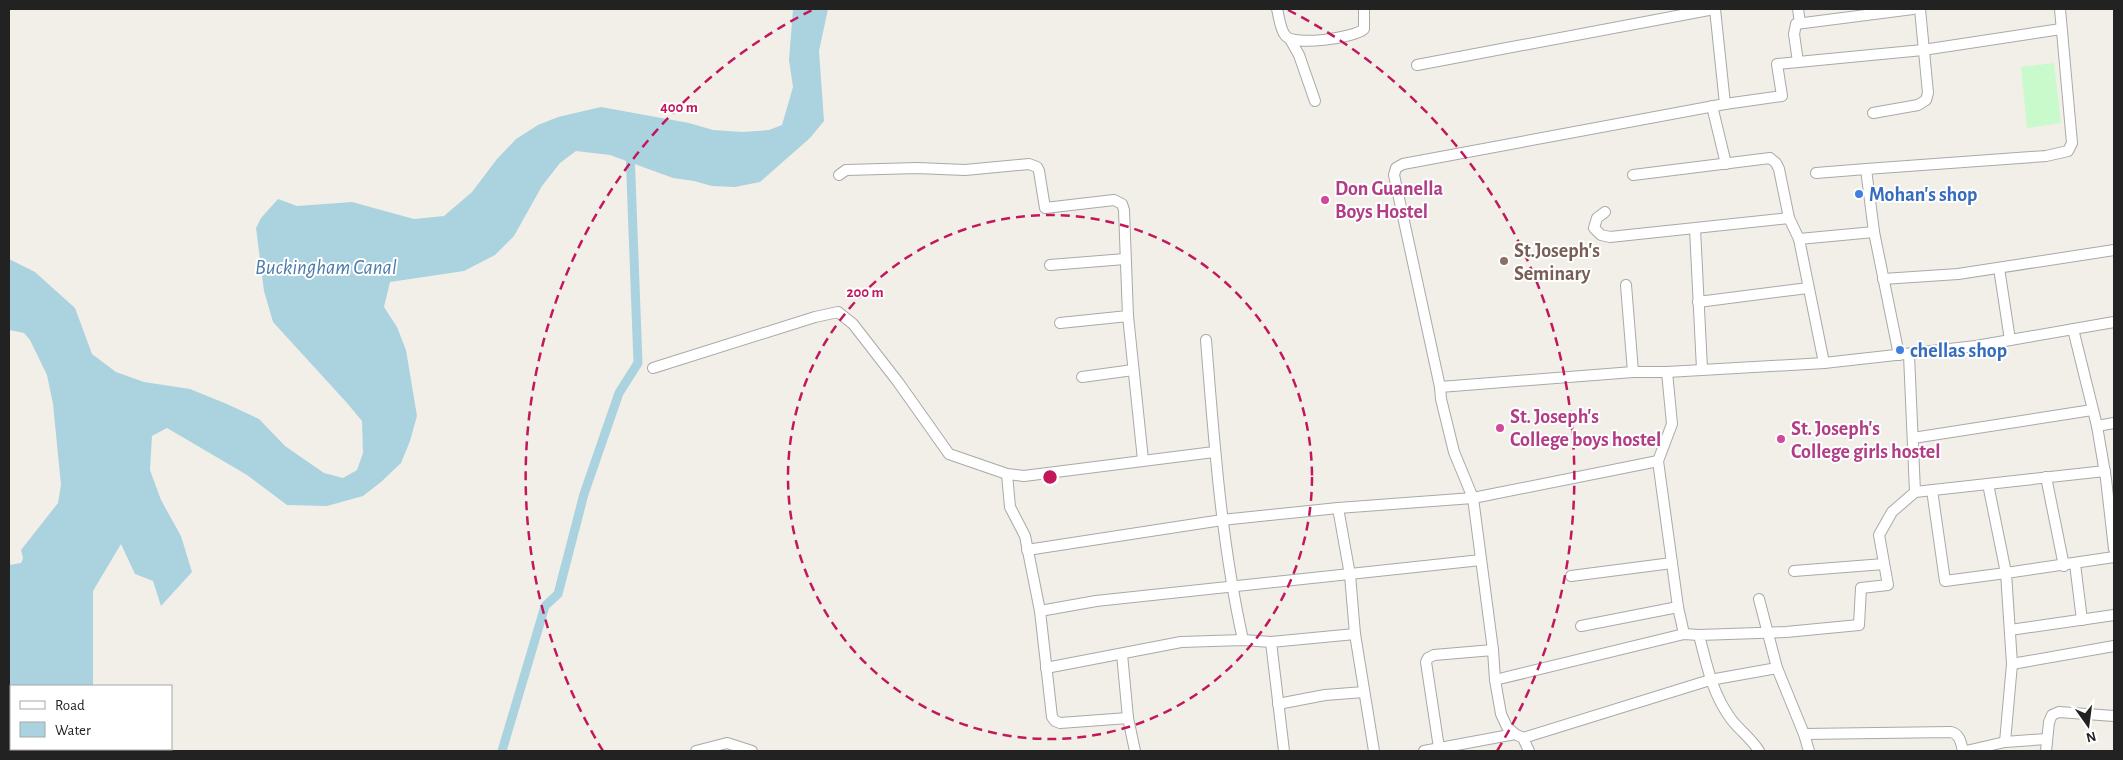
<svg xmlns="http://www.w3.org/2000/svg" width="2123" height="760" viewBox="0 0 2123 760" font-family="'Alegreya Sans',sans-serif">
	<style>
		.park { fill: #c8facc }
		.water { fill: #aad3df }
		.lines { fill: none; stroke-linecap: round; stroke-linejoin: round }
		.canal { stroke: #aad3df; stroke-width: 9 }
		.street-casing { stroke: #a9a9a9; stroke-width: 12 }
		.street { stroke: #fff; stroke-width: 10 }
		.ring { fill: none; stroke: #c2185b; stroke-width: 2.5; stroke-dasharray: 9 6 }
		.shop-dot { fill: #3f7fe0; stroke: #fff; stroke-width: 2 }
		.hotel-dot { fill: #d1479c; stroke: #fff; stroke-width: 2 }
		.education-dot { fill: #8d6e63; stroke: #fff; stroke-width: 2 }
		.labels { text-anchor: middle; stroke-width: 4; stroke-linejoin: round; paint-order: stroke }
		.hotel-label { font-size: 20px; font-weight: bold; fill: #b23c85; stroke: #fff; text-anchor: start }
		.shop-label { font-size: 20px; font-weight: bold; fill: #366cbe; stroke: #fff; text-anchor: start }
		.education-label { font-size: 20px; font-weight: bold; fill: #785e54; stroke: #fff; text-anchor: start }
		.water-label { font-size: 21px; font-style: italic; fill: #4a7aab; stroke: #fff }
		.centre { fill: #c2185b; stroke: #fff; stroke-width: 2.5 }
		.ring-label { font-size: 15px; text-anchor: middle; font-weight: bold; fill: #c2185b; stroke: #fff; stroke-width: 4; stroke-linejoin: round; paint-order: stroke }
	</style>
	<rect width="100%" height="100%" fill="#f2efe9"/>
	<path class="park" d="M2054,63l7,60 -34,5 -6,-61z"/>
	<g class="water">
		<path d="M793,9h35l-9,42 5,70 -14,17 -50,44 -25,5 -23,-1 -18,-5 -21,-3 -63,-23 -34,-4 -16,12 -18,23 -28,50 -19,19 -31,16 -74,11 -6,25 13,20 9,23 11,66 -7,25 -9,22 -20,19 -18,14 -36,10 -40,-1 -40,-30 -80,-47 -15,8 -2,34 11,30 20,36 11,36 -31,34 -8,-25 -18,-7 -14,-30 -28,47v95h-82v30l-2,-39v-112l12,-2 2,-5 -2,-8 37,-47 3,-18 -8,-81 -6,-29 -17,-35 -6,-7 -15,-3v-71l26,13 40,36 17,46 24,18 28,10 46,7 37,15 32,15 26,27 39,27 19,5 14,-8 6,-17 -1,-32 -15,-18 -74,-81 -9,-31 -8,-63 5,-10 17,-19 19,7 55,-4 62,17 30,-3 28,-24 25,-33 19,-20 22,-14 20,-8 43,-10 88,16 24,7 30,2 26,-2 13,-5 11,-38 -4,-27z"/>
		<path d="M32,749h89l2,2h-90z"/>
	</g>
	<g class="lines">
		<path class="canal" d="M502,751l43,-145 13,-12 26,-100 35,-101 19,-30 -8,-212"/>
		<defs>
			<g id="street">
				<path d="M1277,9c2,7 3,20 8,26 8,12 69,3 79,-6v-20"/>
				<path d="M1715,9l10,95 -322,60 -7,4 -2,7 46,212 193,-15h34l157,-9 152,-17 138,-24"/>
				<path d="M1798,9l2,14"/>
				<path d="M1290,39l9,16 16,46"/>
				<path d="M1798,62l125,-12 138,-21"/>
				<path d="M1417,65l297,-56"/>
				<path d="M1725,104l57,-8 -5,-32 21,-2 -4,-28 2,-10 117,-15"/>
				<path d="M1712,106l14,58"/>
				<path d="M1873,113l45,-8 8,-5 2,-7 -8,-84"/>
				<path d="M1816,173l50,-4"/>
				<path d="M839,175l7,-5 71,-2 48,2 64,-6 8,3 2,4 6,37 69,-8 8,4 2,6 4,106 15,144"/>
				<path d="M1633,175l137,-17 6,5 3,6 10,49 10,21"/>
				<path d="M1605,212l-8,6 -3,10 7,7 9,2 179,-19"/>
				<path d="M1695,229l7,140"/>
				<path d="M1050,265l75,-6"/>
				<path d="M1999,268l11,72"/>
				<path d="M1883,279l75,-5 156,-24"/>
				<path d="M1626,285l7,87"/>
				<path d="M1698,302l110,-14"/>
				<path d="M1060,323l68,-7"/>
				<path d="M2073,329l24,97 9,53 8,70"/>
				<path d="M1206,340c8,101 15,201 37,300"/>
				<path d="M1899,355l-25,-123 -8,-63 180,-13 22,-5 4,-8 -12,-134"/>
				<path d="M1909,355l6,137"/>
				<path d="M1824,363l-25,-124 75,-7"/>
				<path d="M653,368l162,-51 23,-5 15,12 45,58 51,72 58,20 17,2 190,-24"/>
				<path d="M1667,372l5,52 -14,37 20,146 6,27"/>
				<path d="M1082,377l51,-7"/>
				<path d="M1440,387l1,12 13,53 19,46 20,152 2,30 6,34 6,13 8,7 8,4 6,13"/>
				<path d="M2097,426l17,-3"/>
				<path d="M1913,438l179,-28"/>
				<path d="M1007,474l3,33 15,29 15,75"/>
				<path d="M2046,477l18,89"/>
				<path d="M1932,490l13,91 61,-8 -18,-89"/>
				<path d="M1338,508l12,67 5,59 19,117"/>
				<path d="M1027,550l195,-30 116,-12 135,-10 185,-37"/>
				<path d="M2075,564l7,56"/>
				<path d="M1794,571l90,-7"/>
				<path d="M1571,576l101,-13"/>
				<path d="M1759,599l18,69 27,66 5,17"/>
				<path d="M1581,626l97,-19"/>
				<path d="M2010,630l104,-15"/>
				<path d="M1122,654l6,64"/>
				<path d="M2012,664l102,-18"/>
				<path d="M1046,668l135,-26 62,-2 28,2"/>
				<path d="M1495,680l189,-46 15,1"/>
				<path d="M1278,704l47,-9 39,-3"/>
				<path d="M1804,734l147,-2c9,2 10,11 12,19"/>
				<path d="M1523,738l187,-58 67,-12"/>
				<path d="M2005,742l7,-78 -6,-91 108,-16"/>
				<path d="M1439,748l-13,-86 2,-4 6,-3 59,-5"/>
				<path d="M696,751l31,-8 25,8"/>
				<path d="M1135,751l-7,-33 -68,5 -5,-2 -3,-4 -12,-106 56,-10 385,-41"/>
				<path d="M1284,751l-13,-109 84,-8"/>
				<path d="M1424,751l91,-17"/>
				<path d="M1759,751c-8,-13 -19,-20 -28,-32 -19,-26 -24,-53 -32,-84l87,-3 73,-7 2,-37 27,-3 -9,-50 13,-23 23,-20 190,-21"/>
				<path d="M1966,751l39,-9 41,-3"/>
				<path d="M2046,751l3,-29 3,-7 7,-3 55,4"/>
			</g>
		</defs>
		<use href="#street" class="street-casing"/>
		<use href="#street" class="street"/>
	</g>
	<g class="ring">
		<circle cx="1050" cy="477" r="262"/>
		<path d="M603 751A524 524 0 0 1 812 10M1288 10A524 524 0 0 1 1497 751"/>
	</g>
	<g class="shop-dot">
		<circle cx="1859" cy="194" r="5"/>
		<circle cx="1900" cy="350" r="5"/>
	</g>
	<g class="hotel-dot">
		<circle cx="1325" cy="200" r="5"/>
		<circle cx="1500" cy="428" r="5"/>
		<circle cx="1781" cy="439" r="5"/>
	</g>
	<circle class="education-dot" cx="1504" cy="261" r="5"/>
	<g class="labels">
		<g class="hotel-label">
			<text x="1335" y="195">Don Guanella<tspan x="1335" dy="23">Boys Hostel</tspan></text>
			<text x="1510" y="423">St. Joseph's<tspan x="1510" dy="23">College boys hostel</tspan></text>
			<text x="1791" y="435">St. Joseph's<tspan x="1791" dy="23">College girls hostel</tspan></text>
		</g>
		<g class="shop-label">
			<text x="1869" y="201">Mohan's shop</text>
			<text x="1910" y="357">chellas shop</text>
		</g>
		<g class="education-label">
			<text x="1514" y="257">St.Joseph's<tspan x="1514" dy="23">Seminary</tspan></text>
		</g>
		<g class="water-label">
			<text x="326" y="274">Buckingham Canal</text>
		</g>
	</g>
	<circle cx="1050" cy="477" r="8" class="centre"/>
	<g class="ring-label">
		<text x="679" y="112">400 m</text>
		<text x="865" y="297">200 m</text>
	</g>
	<rect width="2123" height="760" fill="none" stroke="#222222" stroke-width="20"/>
	<rect x="10" y="685" width="162" height="65" fill="#ffffff" stroke="#a7a7a7"/>
	<rect x="20" y="701" width="25" height="8" fill="#ffffff" stroke="#a7a7a7"/>
	<text x="55" y="710" font-size="15" fill="#222222">Road</text>
	<rect x="20" y="722" width="25" height="15" fill="#aad3df" stroke="#a7a7a7"/>
	<text x="55" y="735" font-size="15" fill="#222222">Water</text>
	<g transform="translate(2088 725) rotate(166)" stroke="#ffffff" stroke-width="4" paint-order="stroke">
	<path d="M0-4L9 19L0 12L-9 19Z" fill="#222222"/>
	<text y="-8" font-size="14" font-weight="bold" text-anchor="middle" fill="#222222">N</text>
	</g>
</svg>
